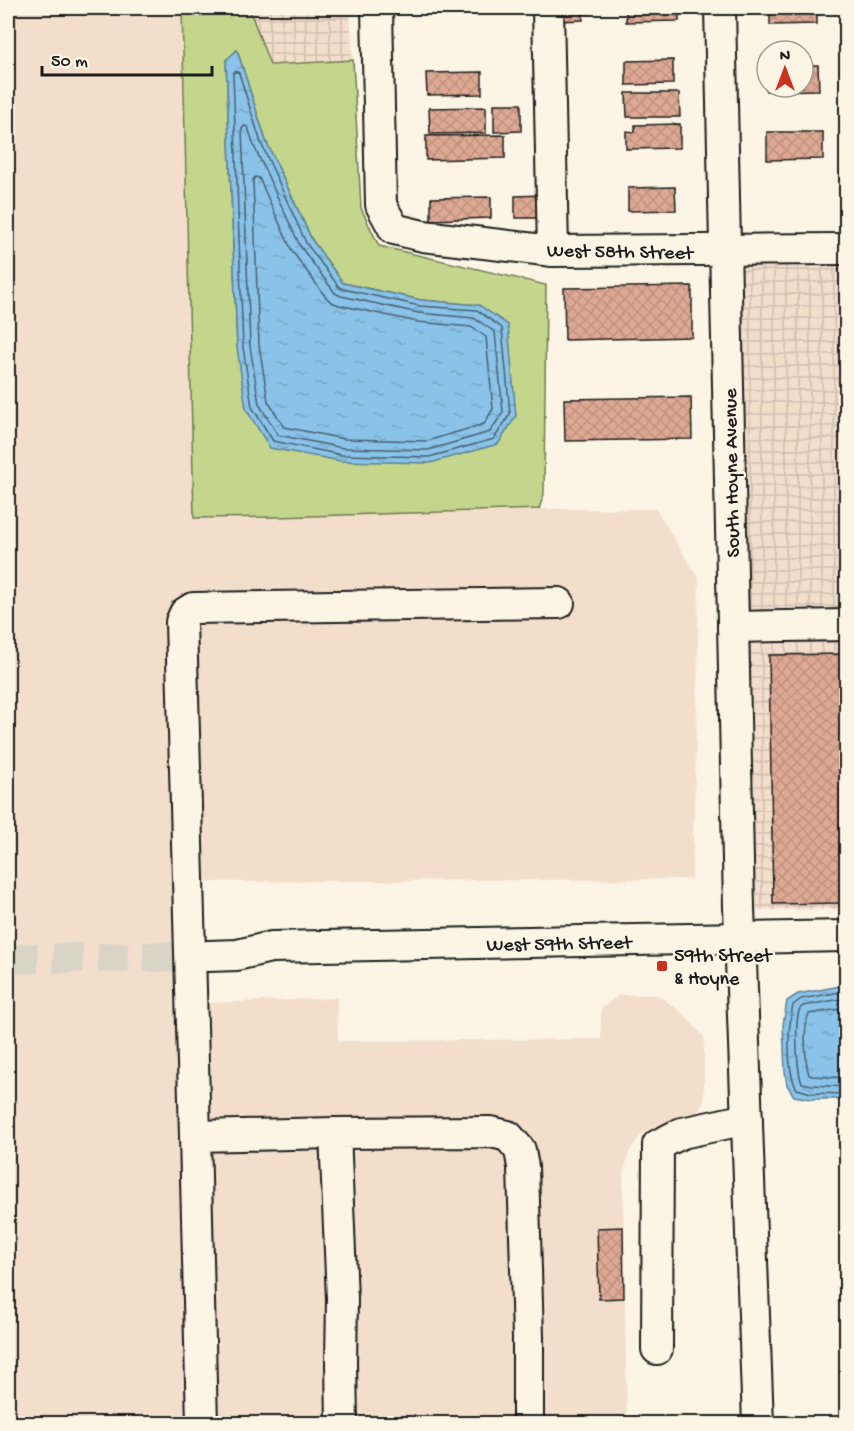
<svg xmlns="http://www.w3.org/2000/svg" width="854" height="1431" viewBox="0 0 854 1431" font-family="'Gochi Hand',sans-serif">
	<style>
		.built { fill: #f3decc }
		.industrial { fill: url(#industrial-grid) }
		.grass { fill: #c3d68b; stroke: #707954; stroke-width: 1.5; fill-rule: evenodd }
		.water { fill: url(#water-ripples); stroke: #5e8097; stroke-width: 1.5 }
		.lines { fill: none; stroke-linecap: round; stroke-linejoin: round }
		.shore { stroke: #485f6e; stroke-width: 1.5 }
		.building { fill: url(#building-cross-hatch); stroke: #1c1c1c; stroke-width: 1.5 }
		.minor-tunnel { stroke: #dad4c7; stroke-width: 30; stroke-dasharray: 30 15; stroke-linecap: butt }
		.minor-casing { stroke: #1c1c1c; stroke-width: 34 }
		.minor { stroke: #fcf5e5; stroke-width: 30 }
		.poi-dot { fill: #c8321e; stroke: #fcf5e5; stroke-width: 2 }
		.labels { text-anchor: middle; stroke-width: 5; stroke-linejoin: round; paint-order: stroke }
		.street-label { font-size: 20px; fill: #1c1c1c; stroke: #fcf5e5 }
		.poi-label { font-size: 20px; fill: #1c1c1c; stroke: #fcf5e5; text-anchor: start }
	</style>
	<defs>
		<pattern id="industrial-grid" width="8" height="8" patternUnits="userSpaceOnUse" patternTransform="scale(1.5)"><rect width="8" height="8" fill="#f3decc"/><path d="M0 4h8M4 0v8" fill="none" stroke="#d0beaf"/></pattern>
		<pattern id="water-ripples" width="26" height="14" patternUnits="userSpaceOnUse" patternTransform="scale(1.5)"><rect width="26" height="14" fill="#8ac3e9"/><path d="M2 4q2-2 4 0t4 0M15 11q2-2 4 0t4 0" fill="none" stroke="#76a7c7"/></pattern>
		<pattern id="building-cross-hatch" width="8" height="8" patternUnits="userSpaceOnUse" patternTransform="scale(1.5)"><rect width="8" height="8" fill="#dea993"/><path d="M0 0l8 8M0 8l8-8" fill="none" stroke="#be917e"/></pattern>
	</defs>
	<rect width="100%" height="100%" fill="#fcf5e5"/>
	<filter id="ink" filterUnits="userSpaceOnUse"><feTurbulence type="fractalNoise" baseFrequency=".0167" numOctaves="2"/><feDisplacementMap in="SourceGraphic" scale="12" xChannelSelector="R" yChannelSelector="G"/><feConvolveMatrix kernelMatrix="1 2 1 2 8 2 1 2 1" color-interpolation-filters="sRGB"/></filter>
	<g filter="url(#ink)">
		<path class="built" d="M8,8h174l13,510 82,-1 262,-8h117l43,70 -2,133 -5,167 -488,3 5,121 128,-5 1,43 263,-2v-30l18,-14h39l26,19 20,23v65l-8,13 -39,10 -11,6 -10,10 -7,12 -5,18 -1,18 4,234h-619z"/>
		<g class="industrial">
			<path d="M249,8h101l3,52 -84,5z"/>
			<path d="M846,262v647l-90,1 -16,-417 -3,-230z"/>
		</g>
		<path class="grass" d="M182,8h67l21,57 83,-5 8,148 18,38 167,39 -2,209 -5,15 -262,8 -83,1zM237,50l29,91 46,99 31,43 78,17 58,5 -242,42 -11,-287z"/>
		<g class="water">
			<path d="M237,50l29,91 46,99 31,43 78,17 58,5 29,20 8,91 -18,28 -68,19 -89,-2 -71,-13 -24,-39 -9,-62 -11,-287z"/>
			<path d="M846,985v116l-11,-2h-24l-17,-3 -7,-11 -2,-13 -2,-47 4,-24 11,-7z"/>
		</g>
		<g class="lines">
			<g class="shore">
				<path d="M235,71l4,2 22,70 45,100 33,44 4,2 77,17 57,4 25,18 8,86 -16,25 -65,18 -87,-2 -69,-14 -21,-34 -9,-60 -10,-273z"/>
				<path d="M244,126l4,1 6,19 46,100 35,47 6,3 78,17 55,5 21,14 8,80 -13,20 -62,18 -85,-2 -65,-13 -19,-31 -9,-58 -8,-217z"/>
				<path d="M255,177l4,1 33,73 33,45 6,6 8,3 79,17 53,5 15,10 7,72 -9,15 -57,17 -83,-2 -60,-12 -16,-26 -9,-56 -6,-165z"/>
				<path d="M846,991l-45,8 -8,6c-5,21 -7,66 4,84l14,4 35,1"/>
				<path d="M846,998l-43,8c-1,1 -3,2 -3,3 -6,10 -3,63 2,74l10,2 34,2"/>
				<path d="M846,1008l-37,6c-6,12 -4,48 0,61l4,1 33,2"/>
			</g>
		</g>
		<g class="building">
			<path d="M559,8h32v5l-8,1v6l-24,1z"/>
			<path d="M626,8h53v13l-53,1z"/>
			<path d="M770,8h47v16l-47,1z"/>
			<path d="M673,60v24l-47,1v-24z"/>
			<path d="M818,65l1,25 -53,1v-25h1v21h36v-21z"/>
			<path d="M482,72v22l-55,1 -1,-22z"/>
			<path d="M626,93h53l1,24h-53z"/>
			<path d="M494,104h27v27l-27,1z"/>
			<path d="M486,107v26l-56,1 -1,-26z"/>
			<path d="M680,124v24l-54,1v-18l9,1v-7z"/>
			<path d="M767,132h56v27l-56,1z"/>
			<path d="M505,135v23l-79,2v-24z"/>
			<path d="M675,187l1,23 -48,1v-23z"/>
			<path d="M542,195v23h-27v-22z"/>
			<path d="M491,197v21l-60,2v-22z"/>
			<path d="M692,286v51l-127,3 -1,-52z"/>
			<path d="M691,397l1,42 -127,2 -1,-42z"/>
			<path d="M846,654v249l-73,1 -4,-249z"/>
			<path d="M623,1227l1,71 -25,1 -2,-71z"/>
		</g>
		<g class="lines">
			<path class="minor-tunnel" d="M8,959l200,-3"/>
			<defs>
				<g id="minor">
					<path d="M377,8l4,197 13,24 29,7 130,15 293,-2"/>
					<path d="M548,8l5,243"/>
					<path d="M720,8l19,899 19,517"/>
					<path d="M733,627l113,-2"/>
					<path d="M208,956l29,-1 34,-8 575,-11"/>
					<path d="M195,1136l-14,-514 4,-9 8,-5 366,-5"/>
					<path d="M657,1349l1,-204 24,-12 65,-14"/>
					<path d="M202,1424l-7,-288 140,-3"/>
					<path d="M342,1424l-1,-62 1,-63 -7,-166 156,-1 17,4 12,14 3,17 5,171v86"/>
				</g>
			</defs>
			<use href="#minor" class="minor-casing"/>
			<use href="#minor" class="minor"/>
		</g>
	</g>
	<rect class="poi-dot" x="656" y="960" width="12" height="12" rx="3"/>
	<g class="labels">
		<g class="street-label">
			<text transform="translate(620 250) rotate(1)" y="7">West 58th Street</text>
			<text transform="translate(730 473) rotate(-91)" y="7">South Hoyne Avenue</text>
			<text transform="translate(559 942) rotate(-1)" y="7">West 59th Street</text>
		</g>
		<g class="poi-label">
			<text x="674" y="961">59th Street<tspan x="674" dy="23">&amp; Hoyne</tspan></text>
		</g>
	</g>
	<rect width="854" height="1431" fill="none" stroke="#fcf5e5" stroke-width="30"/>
	<rect x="15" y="15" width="824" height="1401" fill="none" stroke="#1c1c1c" stroke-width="2" filter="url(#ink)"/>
	<g transform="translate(785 69)"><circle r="28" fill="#fcf5e5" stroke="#a29e95" stroke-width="1.5"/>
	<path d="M0-4.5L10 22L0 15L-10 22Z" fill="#c8321e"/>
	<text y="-9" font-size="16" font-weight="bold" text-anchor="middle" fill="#1c1c1c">N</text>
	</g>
	<path d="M42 66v9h170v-9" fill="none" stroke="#1c1c1c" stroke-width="3"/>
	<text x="51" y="66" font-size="18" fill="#1c1c1c" stroke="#fcf5e5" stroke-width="4.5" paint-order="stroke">50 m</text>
</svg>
